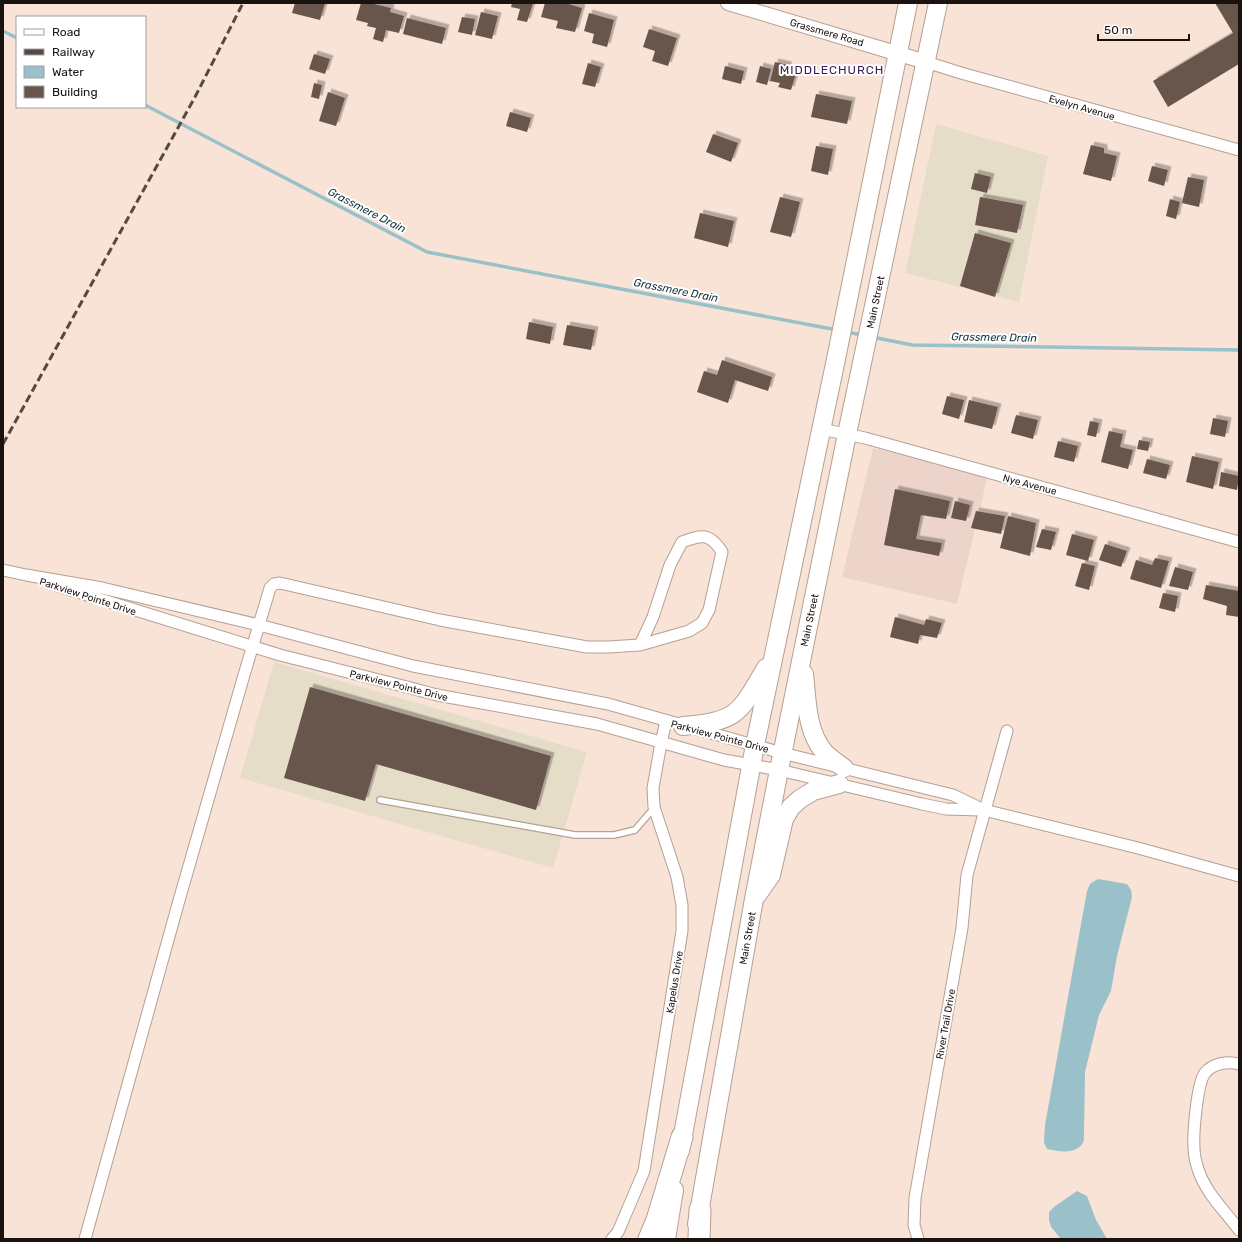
<svg xmlns="http://www.w3.org/2000/svg" width="1242" height="1242" viewBox="0 0 1242 1242" font-family="Rubik,sans-serif">
	<style>
		.commercial { fill: #ecd4cb }
		.industrial { fill: #e6ddc8 }
		.water { fill: #9ac0c9 }
		.lines { fill: none; stroke-linecap: round; stroke-linejoin: round }
		.stream { stroke: #9ac0c9; stroke-width: 3.5 }
		.building { fill: #68554c; filter: url(#shadow) }
		.service-casing { stroke: #b4a094; stroke-width: 8 }
		.minor-casing { stroke: #b4a094; stroke-width: 13 }
		.tertiary-casing { stroke: #b4a094; stroke-width: 16 }
		.primary-casing { stroke: #b4a094; stroke-width: 20 }
		.motorway-casing { stroke: #b4a094; stroke-width: 23 }
		.service { stroke: #fff; stroke-width: 5.5 }
		.minor { stroke: #fff; stroke-width: 11 }
		.tertiary { stroke: #fff; stroke-width: 14 }
		.primary { stroke: #fff; stroke-width: 18 }
		.motorway { stroke: #fff; stroke-width: 21 }
		.rail { stroke: #554a43; stroke-width: 3; stroke-dasharray: 8 4; stroke-linecap: butt }
		.labels { text-anchor: middle; stroke-width: 4; stroke-linejoin: round; paint-order: stroke }
		.street-label { font-size: 10px; fill: #1a120e; stroke: #fff }
		.water-label { font-size: 11px; font-style: italic; fill: #0e333b; stroke: #fff }
		.quarter-label { font-size: 12px; letter-spacing: 1px; fill: #341b55; stroke: #fff }
	</style>
	<defs>
		<filter id="shadow"><feDropShadow dx="3.5" dy="-3.5" stdDeviation="0" flood-color="#0004"/></filter>
	</defs>
	<rect width="100%" height="100%" fill="#f8e3d6"/>
	<path class="commercial" d="M873,448l115,27 -31,129 -115,-27z"/>
	<g class="industrial">
		<path d="M936,124l112,32 -29,146 -114,-29z"/>
		<path d="M274,662l313,90 -34,116 -313,-90z"/>
	</g>
	<g class="water">
		<path d="M1098,879l29,5 4,6 1,7 -15,59 -6,35 -12,24 -14,57 -1,63c0,3 0,7 -2,9 -7,11 -25,7 -35,5l-3,-6 1,-18 42,-234 3,-7z"/>
		<path d="M1077,1191l10,5 9,24 11,19h-46l-10,-12 -2,-7v-8l5,-5z"/>
	</g>
	<g class="lines">
		<g class="stream">
			<path d="M3,31l14,7"/>
			<path d="M145,105l282,147 410,78"/>
			<path d="M847,332l15,3"/>
			<path d="M872,337l40,8 327,5"/>
		</g>
	</g>
	<g class="building">
		<path d="M295,3h30l-5,17 -28,-7z"/>
		<path d="M361,3h9l21,5 -1,4 14,4 -5,17 -13,-3 -3,12 -10,-3 3,-11 -9,-2 1,-3 -12,-3z"/>
		<path d="M512,3h21l-6,19 -10,-2 3,-11 -9,-2z"/>
		<path d="M545,3h20l17,5 -7,24 -19,-4 2,-7 -17,-4z"/>
		<path d="M1215,3h24v61l-71,43 -15,-26 80,-48z"/>
		<path d="M481,12l17,4 -6,23 -17,-4z"/>
		<path d="M589,13l25,7 -7,27 -15,-4 2,-9 -10,-3z"/>
		<path d="M462,17l13,2 -3,16 -14,-3z"/>
		<path d="M407,18l39,10 -4,16 -39,-10z"/>
		<path d="M649,29l28,9 -9,28 -16,-5 3,-10 -12,-4z"/>
		<path d="M314,54l16,5 -5,15 -16,-5z"/>
		<path d="M775,62l13,3v3l9,2 -6,20 -13,-3 2,-4 -10,-2z"/>
		<path d="M588,63l13,4 -6,20 -13,-3z"/>
		<path d="M725,66l19,5 -3,13 -19,-5z"/>
		<path d="M760,66l11,3 -4,16 -11,-3z"/>
		<path d="M314,83l8,2 -3,14 -8,-2z"/>
		<path d="M328,92l17,6 -9,28 -17,-5z"/>
		<path d="M816,94l36,7 -5,23 -36,-7z"/>
		<path d="M510,112l21,6 -4,14 -21,-6z"/>
		<path d="M713,134l25,9 -7,19 -25,-10z"/>
		<path d="M1091,145l13,3v5l13,3 -6,25 -28,-7z"/>
		<path d="M816,146l17,3 -5,26 -17,-4z"/>
		<path d="M1152,166l16,4 -4,16 -16,-5z"/>
		<path d="M975,173l16,4 -4,16 -16,-4z"/>
		<path d="M1188,177l16,3 -5,27 -17,-4z"/>
		<path d="M780,197l20,5 -9,35 -21,-5z"/>
		<path d="M980,197l43,8 -6,28 -42,-8z"/>
		<path d="M1170,199l10,3 -4,17 -10,-3z"/>
		<path d="M700,213l34,8 -6,26 -34,-9z"/>
		<path d="M975,233l36,10 -16,54 -35,-11z"/>
		<path d="M529,322l24,5 -3,17 -24,-5z"/>
		<path d="M567,325l28,5 -4,20 -28,-5z"/>
		<path d="M722,360l50,17 -4,14 -33,-11 -7,23 -31,-11 7,-21 13,4z"/>
		<path d="M947,396l17,4 -5,19 -17,-5z"/>
		<path d="M969,400l29,7 -6,22 -28,-7z"/>
		<path d="M1016,415l22,5 -5,19 -22,-6z"/>
		<path d="M1213,418l15,3 -3,16 -15,-3z"/>
		<path d="M1090,421l9,2 -3,14 -9,-2z"/>
		<path d="M1109,431l14,3 -3,13 13,3 -5,19 -27,-7z"/>
		<path d="M1139,440l11,2 -2,9 -11,-2z"/>
		<path d="M1058,441l20,5 -4,16 -20,-5z"/>
		<path d="M1192,456l27,6 -6,27 -27,-7z"/>
		<path d="M1147,459l23,6 -4,14 -23,-6z"/>
		<path d="M1221,472l18,4 -2,14 -18,-4z"/>
		<path d="M895,489l55,12 -4,18 -25,-4 -5,24 26,4 -3,13 -55,-11z"/>
		<path d="M955,501l15,4 -4,16 -15,-3z"/>
		<path d="M976,511l29,5 -4,18 -30,-6z"/>
		<path d="M1008,516l28,7 -6,33 -30,-8z"/>
		<path d="M1042,529l14,3 -5,18 -15,-3z"/>
		<path d="M1072,534l22,6 -6,21 -22,-6z"/>
		<path d="M1105,544l22,7 -6,16 -22,-7z"/>
		<path d="M1155,558l14,3 -8,27 -31,-9 6,-19 16,5z"/>
		<path d="M1082,563l13,3 -6,24 -14,-4z"/>
		<path d="M1175,567l18,5 -5,18 -19,-4z"/>
		<path d="M1206,585l33,6v26l-13,-2 1,-9 -24,-7z"/>
		<path d="M1163,593l15,3 -3,16 -16,-4z"/>
		<path d="M895,617l29,8 2,-6 16,4 -5,15 -17,-3 -2,9 -28,-7z"/>
		<path d="M310,687l241,69 -15,54 -160,-46 -11,37 -81,-23z"/>
	</g>
	<g class="lines">
		<defs>
			<path id="service" d="M380,800l195,35h39l21,-5 19,-22"/>
			<g id="minor">
				<path d="M926,62l35,11 278,77"/>
				<path d="M821,429l44,9 374,104"/>
				<path d="M3,570l23,5 76,13 157,37 154,41 195,38 174,49 171,42 31,15 154,38 101,28"/>
				<path d="M58,586l222,69 127,32 30,8 160,29 127,36 55,10 143,34 24,5 34,1"/>
				<path d="M1239,1064c-11,-3 -26,-1 -34,9 -8,10 -12,60 -11,75 0,7 2,15 4,21 7,23 27,42 41,61"/>
				<path d="M85,1239l93,-335 66,-229 26,-87 4,-4 6,-1 160,37 147,27h21l32,-2 49,-14 13,-8 7,-13 13,-58c-12,-19 -20,-18 -40,-10l-12,23 -17,52 -13,28"/>
				<path d="M612,1239l6,-7 26,-61 38,-240v-26l-5,-28 -23,-70 -1,-19 8,-45 5,-22"/>
				<path d="M918,1239l-4,-14 1,-27 47,-270 5,-53 40,-144"/>
			</g>
			<path id="tertiary" d="M728,3l198,59"/>
			<g id="primary">
				<path d="M804,674c3,25 2,57 20,78 6,6 13,11 20,16"/>
				<path d="M683,726c55,-5 56,-12 83,-58"/>
				<path d="M757,895l14,-20 13,-56 7,-12 9,-8 13,-8 26,-7"/>
				<path d="M680,1151l75,-406 81,-386 72,-356"/>
				<path d="M697,1224l57,-325 25,-129 68,-336 91,-431"/>
				<path d="M666,1239l8,-49"/>
			</g>
			<g id="motorway">
				<path d="M649,1239l8,-19 25,-83"/>
				<path d="M699,1239l1,-29"/>
			</g>
		</defs>
		<use href="#service" class="service-casing"/>
		<use href="#minor" class="minor-casing"/>
		<use href="#tertiary" class="tertiary-casing"/>
		<use href="#primary" class="primary-casing"/>
		<use href="#motorway" class="motorway-casing"/>
		<use href="#service" class="service"/>
		<use href="#minor" class="minor"/>
		<use href="#tertiary" class="tertiary"/>
		<use href="#primary" class="primary"/>
		<use href="#motorway" class="motorway"/>
		<path class="rail" d="M3,444l192,-347 48,-94"/>
	</g>
	<g class="labels">
		<g class="street-label">
			<text transform="translate(827 32) rotate(16)" y="4">Grassmere Road</text>
			<text transform="translate(1082 107) rotate(16)" y="4">Evelyn Avenue</text>
			<text transform="translate(875 302) rotate(-78)" y="4">Main Street</text>
			<text transform="translate(1030 484) rotate(15)" y="4">Nye Avenue</text>
			<text transform="translate(88 596) rotate(18)" y="4">Parkview Pointe Drive</text>
			<text transform="translate(809 620) rotate(-78)" y="4">Main Street</text>
			<text transform="translate(399 685) rotate(14)" y="4">Parkview Pointe Drive</text>
			<text transform="translate(720 736) rotate(15)" y="4">Parkview Pointe Drive</text>
			<text transform="translate(747 938) rotate(-80)" y="4">Main Street</text>
			<text transform="translate(674 982) rotate(-81)" y="4">Kapelus Drive</text>
			<text transform="translate(945 1024) rotate(-80)" y="4">River Trail Drive</text>
		</g>
		<g class="water-label">
			<text transform="translate(367 210) rotate(27)" y="4">Grassmere Drain</text>
			<text transform="translate(676 290) rotate(11)" y="4">Grassmere Drain</text>
			<text transform="translate(994 337) rotate(1)" y="4">Grassmere Drain</text>
		</g>
		<g class="quarter-label">
			<text x="832" y="74">MIDDLECHURCH</text>
		</g>
	</g>
	<rect width="1242" height="1242" fill="none" stroke="#1a120e" stroke-width="8"/>
	<rect x="16" y="16" width="130" height="92" fill="#ffffff" stroke="#a3a09f"/>
	<rect x="24" y="29" width="20" height="6" fill="#ffffff" stroke="#a3a09f"/>
	<text x="52" y="36" font-size="12" fill="#1a120e">Road</text>
	<rect x="24" y="49" width="20" height="6" fill="#554a43" stroke="#a3a09f"/>
	<text x="52" y="56" font-size="12" fill="#1a120e">Railway</text>
	<rect x="24" y="66" width="20" height="12" fill="#9ac0c9" stroke="#a3a09f"/>
	<text x="52" y="76" font-size="12" fill="#1a120e">Water</text>
	<rect x="24" y="86" width="20" height="12" fill="#68554c" stroke="#a3a09f"/>
	<text x="52" y="96" font-size="12" fill="#1a120e">Building</text>
	<path d="M1098 34v6h91v-6" fill="none" stroke="#1a120e" stroke-width="2"/>
	<text x="1104" y="34" font-size="12" fill="#1a120e" stroke="#ffffff" stroke-width="3" paint-order="stroke">50 m</text>
</svg>
